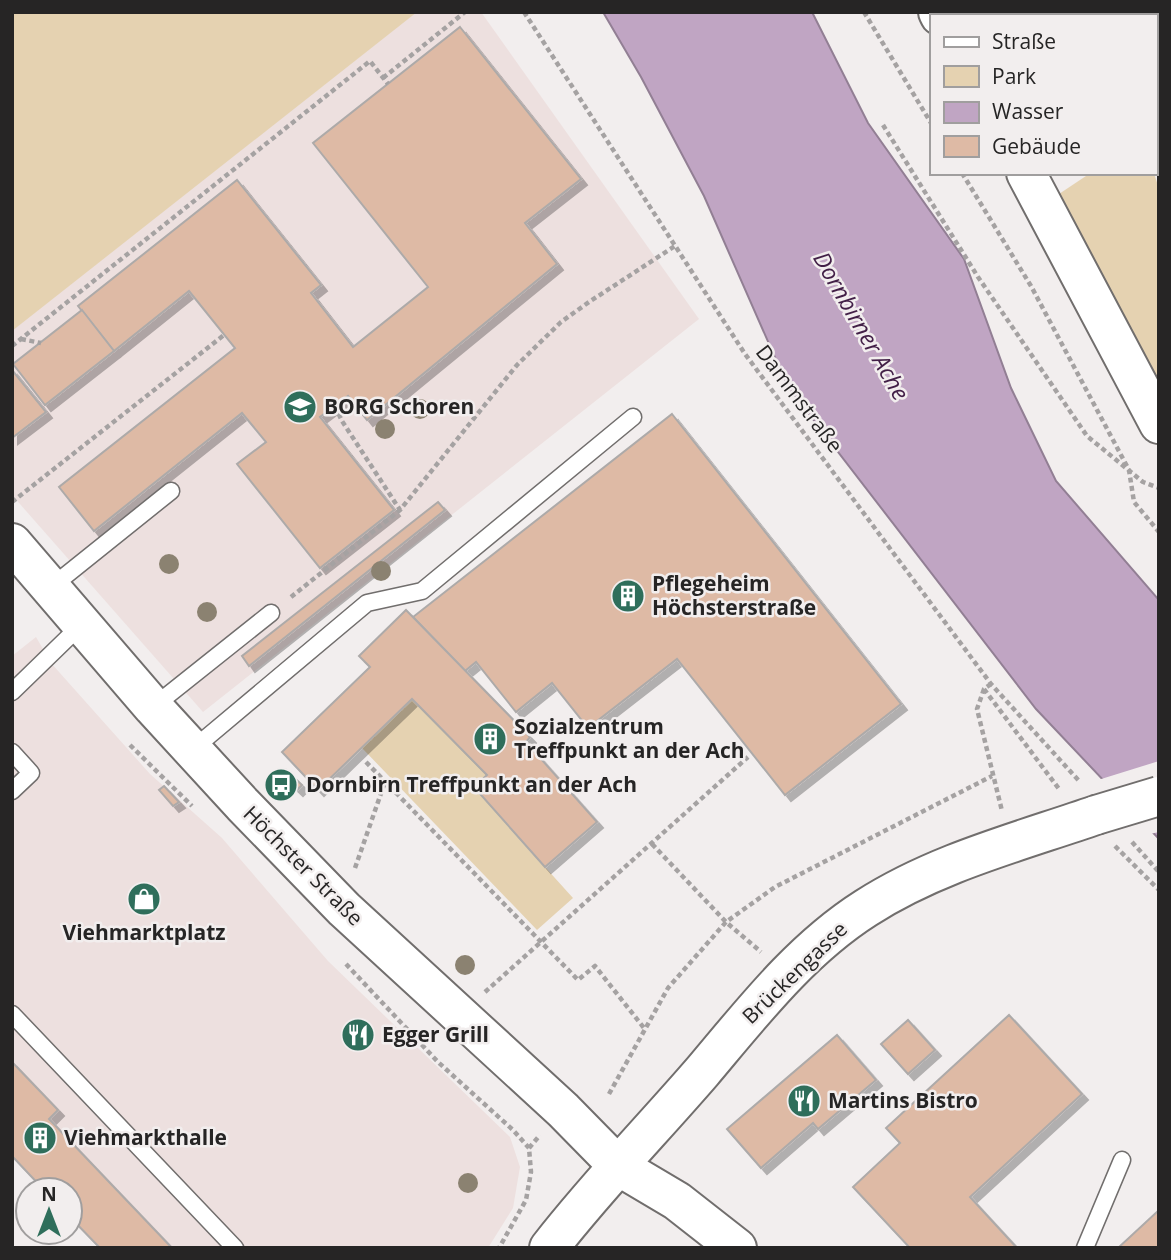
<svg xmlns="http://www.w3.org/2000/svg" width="1171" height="1260" viewBox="0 0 1171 1260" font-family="'Open Sans',sans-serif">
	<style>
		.built { fill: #ede0df }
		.green { fill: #e5d2b1 }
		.water { fill: #c0a5c3; stroke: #927f94; stroke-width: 2 }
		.pier { fill: #f2eeee }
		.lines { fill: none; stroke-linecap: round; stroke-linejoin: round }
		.stream { stroke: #927f94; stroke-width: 10 }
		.building { fill: #debaa5; stroke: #adaaa9; stroke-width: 2; filter: url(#shadow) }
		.lane-casing { stroke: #716e6d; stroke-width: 19 }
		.street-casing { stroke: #716e6d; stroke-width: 33 }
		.secondary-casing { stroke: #716e6d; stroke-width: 42 }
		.path { stroke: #a5a2a2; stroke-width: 4.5; stroke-dasharray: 5 3.5; stroke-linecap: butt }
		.lane { stroke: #fff; stroke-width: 16 }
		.street { stroke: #fff; stroke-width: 30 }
		.secondary { stroke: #fff; stroke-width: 38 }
		.secondary-bridge-casing { stroke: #716e6d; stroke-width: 42; stroke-linecap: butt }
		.secondary-bridge { stroke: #fff; stroke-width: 38 }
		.tree { fill: #8b8271 }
		.labels { text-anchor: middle; stroke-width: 5; stroke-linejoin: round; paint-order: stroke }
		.street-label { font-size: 21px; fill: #262525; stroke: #f2eeee }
		.poi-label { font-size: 21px; font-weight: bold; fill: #262525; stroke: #f2eeee; text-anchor: start }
		.water-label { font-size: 23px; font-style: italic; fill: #421f47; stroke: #f2eeee }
	</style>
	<defs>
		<filter id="shadow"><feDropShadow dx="6" dy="6" stdDeviation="0" flood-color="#0004"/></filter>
	</defs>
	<rect width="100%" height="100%" fill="#f2eeee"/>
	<g class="built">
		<path d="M12,12h469l218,307 -496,393 -191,-217z"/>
		<path d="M36,637l15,26 99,111 72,64 106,123 182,176 10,30 -7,41 -25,40h-316l-123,-129 9,-9 -46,-48v-406z"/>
	</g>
	<g class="green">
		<path d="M12,12h405l-405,319z"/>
		<path d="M1085,173h69l5,16v197l-100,-192 27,-18z"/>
		<path d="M412,699l75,76 58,92 28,31 -36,32 -175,-182z"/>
	</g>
	<path class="water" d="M603,12h209l56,111 96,136 47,129 45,93 103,119v239l-123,-130 -248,-322 -84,-191 -63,-119z"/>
	<path class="pier" d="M1159,761v71l-9,2 -52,-54z"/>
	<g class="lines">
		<g class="stream">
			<path d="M1066,12l2,4"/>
			<path d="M1155,158l4,11"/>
		</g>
	</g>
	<g class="building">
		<path d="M460,27l121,152 -56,44 32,41 -190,156 -19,-24 -28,21 74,93 -74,58 -83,-104 29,-22 -24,-29 -148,118 -35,-44 176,-139 -46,-57 -75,60 -36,-45 159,-126 84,105 -10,8 42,54 75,-60 -115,-144z"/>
		<path d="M82,310l32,41 -69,54 -32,-41z"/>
		<path d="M12,370l34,42 -34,26z"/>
		<path d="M672,414l229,290 -116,91 -108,-136 -89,69 -36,-45 -36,29 -40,-50 -11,9 -52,-54z"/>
		<path d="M438,502l7,8 -196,156 -7,-10z"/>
		<path d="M406,610l124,127 -4,5 71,80 -52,45 -71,-80 13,-12 -75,-76 -94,91 -36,-38 88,-85 -11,-11z"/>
		<path d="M286,770l16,15 -5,5 -16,-15z"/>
		<path d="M164,786l15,16 -6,4 -14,-16z"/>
		<path d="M1009,1015l73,79 -112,103 47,51h-107l-57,-61 47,-44 -14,-15z"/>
		<path d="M908,1020l27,30 -27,24 -27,-30z"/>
		<path d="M837,1035l39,45 -58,49 -5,-6 -52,45 -34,-39z"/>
		<path d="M12,1062l46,48 -9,9 123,129h-72l-30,-31v-27h-26l-32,-34z"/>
		<path d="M1159,1210v38h-41z"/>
	</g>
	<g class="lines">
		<defs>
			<g id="lane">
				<path d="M50,588l121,-97"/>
				<path d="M12,692l69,-67"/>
				<path d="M153,707l118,-94"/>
				<path d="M193,749l174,-146 55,-12 211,-174"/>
				<path d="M12,752l19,21 -19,18"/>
				<path d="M12,1014l223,234"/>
				<path d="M1085,1248l37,-88"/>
			</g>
			<g id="street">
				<path d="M1118,12l2,4"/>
				<path d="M1155,80l4,7"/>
			</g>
			<g id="secondary">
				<path d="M938,12l2,4"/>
				<path d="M1026,173l133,251"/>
				<path d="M12,543l141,164 90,98 101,104 219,201 55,56 59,35 60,47"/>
				<path d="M549,1248c48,-62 102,-117 153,-176 49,-58 98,-122 164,-164 70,-45 152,-66 230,-93"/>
			</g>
		</defs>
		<use href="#lane" class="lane-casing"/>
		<use href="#street" class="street-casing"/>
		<use href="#secondary" class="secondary-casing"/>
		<g class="path">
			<path d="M524,12l221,342 246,330 89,98"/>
			<path d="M864,12l67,111"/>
			<path d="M383,78l82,-66"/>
			<path d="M883,125l95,152 109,159 56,46 16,6"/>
			<path d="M962,173l69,113 98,184 5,32 25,30"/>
			<path d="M21,339l20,4"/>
			<path d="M12,346l358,-285 18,23"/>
			<path d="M335,406l7,15 58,89"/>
			<path d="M12,502l212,-167"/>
			<path d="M291,597l109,-87 117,-145 44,-43 28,-20 86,-56"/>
			<path d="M991,684l-7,5 -7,20 25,102"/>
			<path d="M984,689l75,100"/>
			<path d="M130,745l62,61"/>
			<path d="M366,762l212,218 17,-14 49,62"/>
			<path d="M1132,842l27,30"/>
			<path d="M652,844l74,78 35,30"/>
			<path d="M1115,846l44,44"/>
			<path d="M355,868l30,-86"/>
			<path d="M346,964l92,98 75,68 16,18 2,24 -5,28 -27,48"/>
			<path d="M485,992l263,-235"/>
			<path d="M609,1094l59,-106 58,-66 49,-35 217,-111"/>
			<path d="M529,1148l11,-13"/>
		</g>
		<use href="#lane" class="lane"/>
		<use href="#street" class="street"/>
		<use href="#secondary" class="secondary"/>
		<defs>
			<path id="secondary-bridge" d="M1096,815l63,-19"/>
		</defs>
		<use href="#secondary-bridge" class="secondary-bridge-casing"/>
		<use href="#secondary-bridge" class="secondary-bridge"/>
	</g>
	<g class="tree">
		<circle cx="420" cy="409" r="10"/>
		<circle cx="385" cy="429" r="10"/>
		<circle cx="169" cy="564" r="10"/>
		<circle cx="381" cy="571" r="10"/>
		<circle cx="207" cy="612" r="10"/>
		<circle cx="465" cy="965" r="10"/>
		<circle cx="468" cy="1183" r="10"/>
	</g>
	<defs>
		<symbol id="school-disc" viewBox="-11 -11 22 22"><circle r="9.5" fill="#2f6e5b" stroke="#f2eeee"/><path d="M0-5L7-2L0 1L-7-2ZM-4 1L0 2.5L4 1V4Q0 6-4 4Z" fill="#fff"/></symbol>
		<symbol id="building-disc" viewBox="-11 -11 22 22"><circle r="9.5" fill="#2f6e5b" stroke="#f2eeee"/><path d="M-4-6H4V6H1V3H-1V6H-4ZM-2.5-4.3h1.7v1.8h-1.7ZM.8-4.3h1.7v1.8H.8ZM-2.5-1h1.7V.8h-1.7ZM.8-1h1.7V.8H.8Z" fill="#fff"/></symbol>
		<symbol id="bus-disc" viewBox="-11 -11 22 22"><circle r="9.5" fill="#2f6e5b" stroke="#f2eeee"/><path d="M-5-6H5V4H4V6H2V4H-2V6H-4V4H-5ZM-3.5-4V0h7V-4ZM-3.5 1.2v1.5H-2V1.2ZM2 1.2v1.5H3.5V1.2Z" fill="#fff"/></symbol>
		<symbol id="shop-disc" viewBox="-11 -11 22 22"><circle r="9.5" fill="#2f6e5b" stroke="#f2eeee"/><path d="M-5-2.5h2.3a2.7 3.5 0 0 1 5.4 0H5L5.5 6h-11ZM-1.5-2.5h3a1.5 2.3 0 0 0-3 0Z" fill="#fff"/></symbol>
		<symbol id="restaurant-disc" viewBox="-11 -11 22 22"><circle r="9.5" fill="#2f6e5b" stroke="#f2eeee"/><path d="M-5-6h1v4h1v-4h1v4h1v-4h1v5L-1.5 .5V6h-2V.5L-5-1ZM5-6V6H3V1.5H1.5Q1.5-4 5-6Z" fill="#fff"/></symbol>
	</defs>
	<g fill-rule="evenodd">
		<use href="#school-disc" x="281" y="388" width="38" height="38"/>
		<use href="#building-disc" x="609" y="577" width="38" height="38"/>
		<use href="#building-disc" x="471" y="720" width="38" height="38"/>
		<use href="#bus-disc" x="262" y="766" width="38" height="38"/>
		<use href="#shop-disc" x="125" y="880" width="38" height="38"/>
		<use href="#restaurant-disc" x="339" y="1016" width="38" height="38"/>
		<use href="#restaurant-disc" x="785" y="1082" width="38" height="38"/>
		<use href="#building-disc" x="21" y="1119" width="38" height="38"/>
	</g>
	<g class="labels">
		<g class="street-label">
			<text transform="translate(799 399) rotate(53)" y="7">Dammstraße</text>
			<text transform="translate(303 866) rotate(45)" y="7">Höchster Straße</text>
			<text transform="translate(795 973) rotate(-44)" y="7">Brückengasse</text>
		</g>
		<g class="poi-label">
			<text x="324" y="414">BORG Schoren</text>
			<text x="652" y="591">Pflegeheim<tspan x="652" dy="24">Höchsterstraße</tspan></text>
			<text x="514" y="734">Sozialzentrum<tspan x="514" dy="24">Treffpunkt an der Ach</tspan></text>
			<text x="306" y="792">Dornbirn Treffpunkt an der Ach</text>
			<text x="144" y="940" text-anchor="middle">Viehmarktplatz</text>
			<text x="382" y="1042">Egger Grill</text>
			<text x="828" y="1108">Martins Bistro</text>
			<text x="64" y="1145">Viehmarkthalle</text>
		</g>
		<g class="water-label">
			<text transform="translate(861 326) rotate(60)" y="8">Dornbirner Ache</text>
		</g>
	</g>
	<rect width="1171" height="1260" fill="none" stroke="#262525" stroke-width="28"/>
	<rect x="930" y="14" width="228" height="161" fill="#f2eeee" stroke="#a09e9e" stroke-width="2"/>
	<rect x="944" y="37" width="35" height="10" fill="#ffffff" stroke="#a09e9e" stroke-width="2"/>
	<text x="992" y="49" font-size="21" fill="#262525">Straße</text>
	<rect x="944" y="66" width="35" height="21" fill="#e5d2b1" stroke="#a09e9e" stroke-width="2"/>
	<text x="992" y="84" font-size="21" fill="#262525">Park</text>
	<rect x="944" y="102" width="35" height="21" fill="#c0a5c3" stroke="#a09e9e" stroke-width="2"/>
	<text x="992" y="119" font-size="21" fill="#262525">Wasser</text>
	<rect x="944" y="136" width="35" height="21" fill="#debaa5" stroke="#a09e9e" stroke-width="2"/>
	<text x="992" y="154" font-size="21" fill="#262525">Gebäude</text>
	<g transform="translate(49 1211)"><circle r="33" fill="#f2eeee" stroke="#a09e9e" stroke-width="2"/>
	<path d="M0-5L12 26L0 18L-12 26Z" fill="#2f6e5b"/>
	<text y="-10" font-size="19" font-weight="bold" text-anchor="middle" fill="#262525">N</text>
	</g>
</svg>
